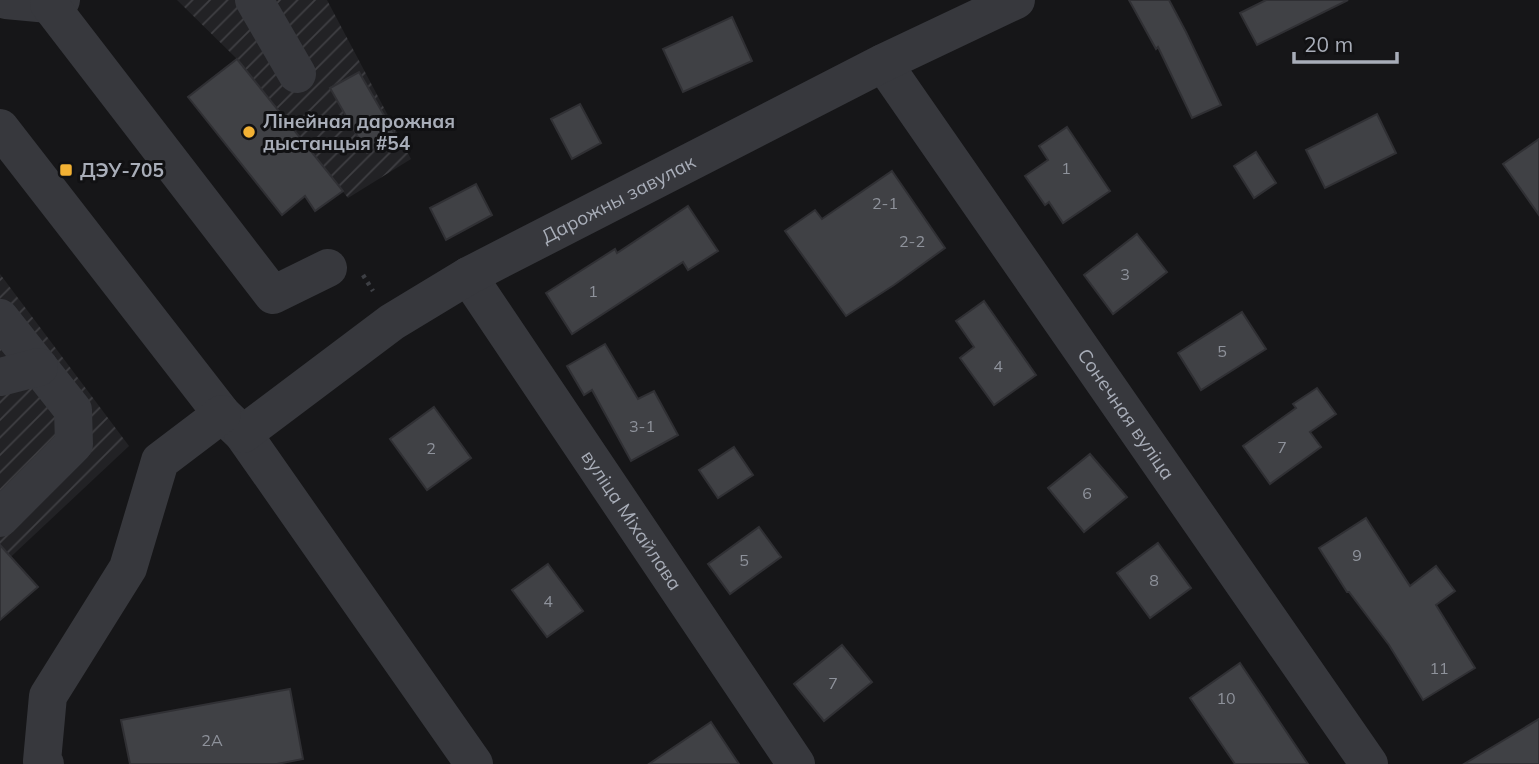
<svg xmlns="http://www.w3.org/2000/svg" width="1539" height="764" viewBox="0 0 1539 764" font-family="Mulish,sans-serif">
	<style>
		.industrial { fill: url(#industrial-furrows) }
		.building { fill: #404145; stroke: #303034; stroke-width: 2 }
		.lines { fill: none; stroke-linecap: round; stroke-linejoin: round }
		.path { stroke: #3d3f44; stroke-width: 4.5; stroke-dasharray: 3.5 5; stroke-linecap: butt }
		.minor { stroke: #37383d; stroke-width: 38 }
		.poi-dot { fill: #f2b134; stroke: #111113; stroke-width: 2.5 }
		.labels { text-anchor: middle; stroke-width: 6; stroke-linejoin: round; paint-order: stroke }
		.number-label { font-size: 16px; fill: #8e929b }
		.poi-label { font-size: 19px; font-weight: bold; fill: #a8adb8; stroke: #111113; text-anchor: start }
		.street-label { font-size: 19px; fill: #a8adb8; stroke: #111113 }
	</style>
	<defs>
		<pattern id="industrial-furrows" width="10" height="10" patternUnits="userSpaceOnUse" patternTransform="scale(1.75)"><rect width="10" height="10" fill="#222225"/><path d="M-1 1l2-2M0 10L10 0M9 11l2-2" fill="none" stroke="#3f3f43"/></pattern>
	</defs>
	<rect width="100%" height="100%" fill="#161618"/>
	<g class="industrial">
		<path d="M177,0h150l84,159 -63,39 -111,-139z"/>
		<path d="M0,274l129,172 -129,121z"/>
	</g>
	<g class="building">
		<path d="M1129,0h40l17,32 35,73 -29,13 -34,-71 -2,2z"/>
		<path d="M1266,0h82l-91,45 -17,-32z"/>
		<path d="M732,17l20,44 -69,31 -20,-43z"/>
		<path d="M237,59l106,132 -28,20 -10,-15 -23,19 -94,-118z"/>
		<path d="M359,72l37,64 -29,17 -37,-65z"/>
		<path d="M580,104l21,39 -29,16 -21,-40z"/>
		<path d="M1377,114l19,39 -71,35 -19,-38z"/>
		<path d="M1067,127l43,64 -47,32 -14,-21 -4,3 -20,-29 23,-16 -9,-14z"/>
		<path d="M1539,139v76l-36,-51z"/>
		<path d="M1256,152l20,31 -22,15 -20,-32z"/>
		<path d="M892,171l53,77 -51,37 -48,31 -61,-85 30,-21 7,9z"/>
		<path d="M476,184l16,31 -46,25 -16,-32z"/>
		<path d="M688,206l30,45 -30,19 -5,-8 -111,72 -26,-41 69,-44 2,4z"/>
		<path d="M1137,234l30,38 -54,42 -29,-39z"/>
		<path d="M984,301l52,74 -42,30 -34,-47 14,-11 -18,-26z"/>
		<path d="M1242,312l24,37 -65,41 -23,-37z"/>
		<path d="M605,344l33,55 16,-8 24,44 -47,26 -39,-71 -8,5 -17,-29z"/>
		<path d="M1317,388l19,26 -26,18 11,15 -51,37 -27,-38 53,-38 -3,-4z"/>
		<path d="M434,407l37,51 -44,32 -37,-51z"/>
		<path d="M734,447l19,28 -35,23 -19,-28z"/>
		<path d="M1090,454l37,43 -43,35 -36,-44z"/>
		<path d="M1366,518l44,68 26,-20 19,25 -19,14 39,63 -52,32 -34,-55 -40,-53h-2l-28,-44z"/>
		<path d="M759,527l22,30 -51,37 -22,-30z"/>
		<path d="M1158,543l33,45 -41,30 -33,-45z"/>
		<path d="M0,545l38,42 -38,33z"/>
		<path d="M548,564l35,47 -36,26 -35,-47z"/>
		<path d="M842,645l30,37 -48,39 -30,-37z"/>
		<path d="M1240,663l23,34 45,67h-73l-45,-66z"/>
		<path d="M290,689l13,70 -26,5h-147l-9,-44z"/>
		<path d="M1539,719v45h-75z"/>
		<path d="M711,722l28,42h-90z"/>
	</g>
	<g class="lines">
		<path class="path" d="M363,275l10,16"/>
		<g class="minor">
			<path d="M6,0l43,4 12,-4"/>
			<path d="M254,0l43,74"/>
			<path d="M49,4l224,291 55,-27"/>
			<path id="s1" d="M883,63l486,701"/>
			<path d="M0,128l222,286 21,20 231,330"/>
			<path id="s2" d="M468,276l328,488"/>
			<path d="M0,318l73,92 1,34 -74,74"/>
			<path d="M0,377l39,-10"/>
			<path id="s3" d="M243,434l149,-112 76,-46 415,-213 133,-63"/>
			<path d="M45,764l-3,-3 6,-65 80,-128 32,-107 62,-47"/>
		</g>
	</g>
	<g class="poi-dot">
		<circle cx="249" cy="132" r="7"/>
		<rect x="59" y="163" width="14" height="14" rx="3.5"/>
	</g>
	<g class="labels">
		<g class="number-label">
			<text x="1066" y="174">1</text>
			<text x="885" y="209">2-1</text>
			<text x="912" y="247">2-2</text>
			<text x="1125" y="280">3</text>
			<text x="593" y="297">1</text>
			<text x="1222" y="357">5</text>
			<text x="998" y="372">4</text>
			<text x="642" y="432">3-1</text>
			<text x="1282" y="453">7</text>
			<text x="431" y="454">2</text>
			<text x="1087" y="499">6</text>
			<text x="1357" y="561">9</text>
			<text x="744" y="566">5</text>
			<text x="1154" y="586">8</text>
			<text x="548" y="607">4</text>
			<text x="1439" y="674">11</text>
			<text x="833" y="689">7</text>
			<text x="1226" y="704">10</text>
			<text x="212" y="746">2А</text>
		</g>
		<g class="poi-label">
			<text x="263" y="128">Лінейная дарожная<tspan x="263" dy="22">дыстанцыя #54</tspan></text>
			<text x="80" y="177">ДЭУ-705</text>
		</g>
		<g class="street-label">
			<text dy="7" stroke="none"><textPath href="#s3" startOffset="444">Дарожны завулак</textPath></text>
			<text dy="7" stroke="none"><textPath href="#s1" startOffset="427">Сонечная вуліца</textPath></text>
			<text dy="7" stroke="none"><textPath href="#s2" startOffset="294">вуліца Міхайлава</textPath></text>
		</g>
	</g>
	<path d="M1294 52v10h103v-10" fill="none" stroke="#a8adb8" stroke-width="3.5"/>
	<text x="1304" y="52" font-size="21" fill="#a8adb8" stroke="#111113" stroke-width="5" paint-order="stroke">20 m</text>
</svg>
